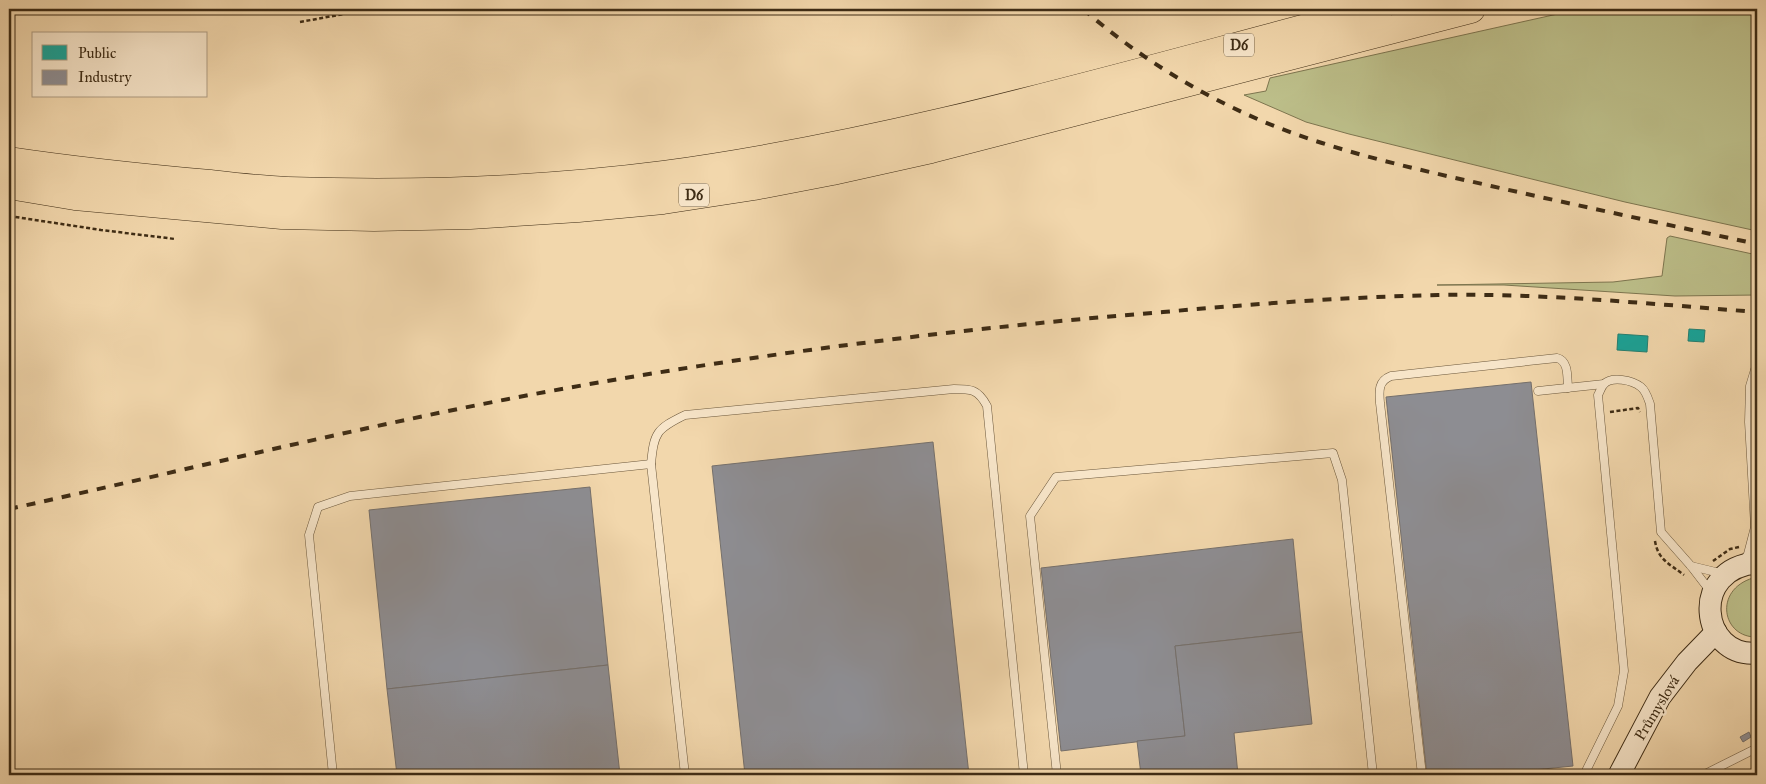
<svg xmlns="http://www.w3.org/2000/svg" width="1766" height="784" viewBox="0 0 1766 784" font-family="'IM FELL Great Primer',serif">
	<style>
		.green { fill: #bcbe89; stroke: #7d754f }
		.public { fill: #17a398; stroke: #237f71 }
		.industry { fill: #8d8d92; stroke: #75706c }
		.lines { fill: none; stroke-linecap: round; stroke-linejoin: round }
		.lane-casing { stroke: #6b573b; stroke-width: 9 }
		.secondary-casing { stroke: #3e2c15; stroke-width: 23 }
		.highway-casing { stroke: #3e2c15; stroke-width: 29 }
		.path { stroke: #3e2c15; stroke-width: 2.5; stroke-dasharray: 4 2.5; stroke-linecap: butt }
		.lane { stroke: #f7e5c9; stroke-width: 8 }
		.secondary { stroke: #f7e5c9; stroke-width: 21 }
		.highway { stroke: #f2d7ac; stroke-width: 28 }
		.rail { stroke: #3e2c15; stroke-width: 4; stroke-dasharray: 9 9; stroke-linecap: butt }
		.labels { text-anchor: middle; stroke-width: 5; stroke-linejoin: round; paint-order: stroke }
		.shield { fill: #f7e5c9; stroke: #76644b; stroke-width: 1 }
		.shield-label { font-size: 14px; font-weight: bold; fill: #3e2c15 }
		.street-label { font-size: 15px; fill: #3e2c15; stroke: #f7e5c9 }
	</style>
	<rect width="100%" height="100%" fill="#f2d7ac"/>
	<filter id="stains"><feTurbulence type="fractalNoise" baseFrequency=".004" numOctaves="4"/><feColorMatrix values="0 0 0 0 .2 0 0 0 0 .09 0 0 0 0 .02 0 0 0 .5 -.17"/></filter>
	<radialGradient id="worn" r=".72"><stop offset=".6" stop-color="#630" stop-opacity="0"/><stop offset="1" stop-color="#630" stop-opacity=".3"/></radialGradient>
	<g class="green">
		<path d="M1580,9h177v222l-132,-29 -276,-68 -43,-12 -62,-27 22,-4 4,-13z"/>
		<path d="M1670,236l87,19v40l-82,1 -171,-11h-67l176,-3 49,-6 5,-38z"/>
		<path d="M1753,578l4,1v58c-35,1 -44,-47 -4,-59z"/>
	</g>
	<g class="public">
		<path d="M1689,329l16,1 -1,12 -16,-1z"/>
		<path d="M1618,334l30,2 -1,16 -30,-2z"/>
	</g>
	<g class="industry">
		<path d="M1531,382l42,384 -89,9h-57l-41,-378z"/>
		<path d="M933,442l36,333h-224l-33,-309z"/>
		<path d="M590,487l18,178 -221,24 -18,-179z"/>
		<path d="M1293,539l9,93 -127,14 10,90 -124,15 -20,-183z"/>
		<path d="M1302,632l10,92 -78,9 4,42h-97l-4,-34 48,-5 -10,-90z"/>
		<path d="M608,665l12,110h-223l-10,-86z"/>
		<path d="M1749,732l2,5 -8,5 -3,-5z"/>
	</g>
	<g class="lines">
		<defs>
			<g id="lane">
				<path d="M1538,391l66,-7"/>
				<path d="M1743,562l5,-8 7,-27 -6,-105 1,-36 7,-23"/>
				<path d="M1691,566l33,8"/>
				<path d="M333,775l-24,-240 9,-28 32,-11 301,-32"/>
				<path d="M685,775l-34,-311c3,-31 5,-35 34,-49l269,-26c17,0 24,0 33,17l37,369"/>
				<path d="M1057,775l-27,-259 26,-39 277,-24 9,27 31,295"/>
				<path d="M1422,775l-42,-372c-1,-12 -2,-22 11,-27l166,-18c12,3 10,19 11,30"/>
				<path d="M1584,775l34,-69 6,-35 -26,-276c2,-3 3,-8 6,-11 8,-8 28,-4 37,3 5,4 7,11 9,17l11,128 30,34 20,26"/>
				<path d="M1703,775l54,-27"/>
			</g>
			<g id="secondary">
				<path d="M1757,563c-68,5 -57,95 0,90"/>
				<path d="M1619,775l41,-78 27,-35 29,-30"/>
			</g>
			<g id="highway">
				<path d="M9,161c67,10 134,17 201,23 26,3 51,6 77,7 125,4 253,0 377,-16 243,-33 478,-105 715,-166"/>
				<path d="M9,185l66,11 207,19 92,2 96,-2 108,-7 85,-8 91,-14 78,-15 99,-22 540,-140"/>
			</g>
		</defs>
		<use href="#lane" class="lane-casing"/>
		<use href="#secondary" class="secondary-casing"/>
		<use href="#highway" class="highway-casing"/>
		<g class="path">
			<path d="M300,22l71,-13"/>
			<path d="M9,216l92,14 74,9"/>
			<path d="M1610,412l28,-4 2,4"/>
			<path d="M1655,541c3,19 15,23 29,34"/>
			<path d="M1713,561l17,-12 9,-2"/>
		</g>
		<use href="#lane" class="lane"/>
		<use href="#secondary" class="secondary"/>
		<use href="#highway" class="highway"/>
		<g class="rail">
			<path d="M1083,9c69,60 152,107 239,134 56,18 112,30 169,43 89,20 178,39 266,58"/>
			<path d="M9,509c173,-38 346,-81 520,-114 210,-39 422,-66 634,-83 91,-8 183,-15 275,-17 106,-2 213,9 319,17"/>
		</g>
	</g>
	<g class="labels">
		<g class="shield">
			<rect x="1224" y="33.5" width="30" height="23" rx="4"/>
			<rect x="679" y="183.5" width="30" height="23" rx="4"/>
		</g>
		<g class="shield-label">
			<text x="1239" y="50">D6</text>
			<text x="694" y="200">D6</text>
		</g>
		<g class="street-label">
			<text transform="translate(1657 708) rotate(-59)" y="5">Průmyslová</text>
		</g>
	</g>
	<rect width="1766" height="784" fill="none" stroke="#f2d7ac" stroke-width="30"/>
	<rect x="10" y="10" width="1746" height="764" fill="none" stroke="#3e2c15" stroke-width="2.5"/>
	<rect x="15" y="15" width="1736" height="754" fill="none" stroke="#3e2c15"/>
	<rect x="32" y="32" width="175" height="65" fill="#f7e5c9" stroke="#ad9b81"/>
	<rect x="42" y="45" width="25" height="15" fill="#17a398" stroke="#ad9b81"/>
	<text x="78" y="58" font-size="15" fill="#3e2c15">Public</text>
	<rect x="42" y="70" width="25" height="15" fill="#8d8d92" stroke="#ad9b81"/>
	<text x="78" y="82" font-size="15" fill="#3e2c15">Industry</text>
	<rect width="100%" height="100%" filter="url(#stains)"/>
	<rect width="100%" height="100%" fill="url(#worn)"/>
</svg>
